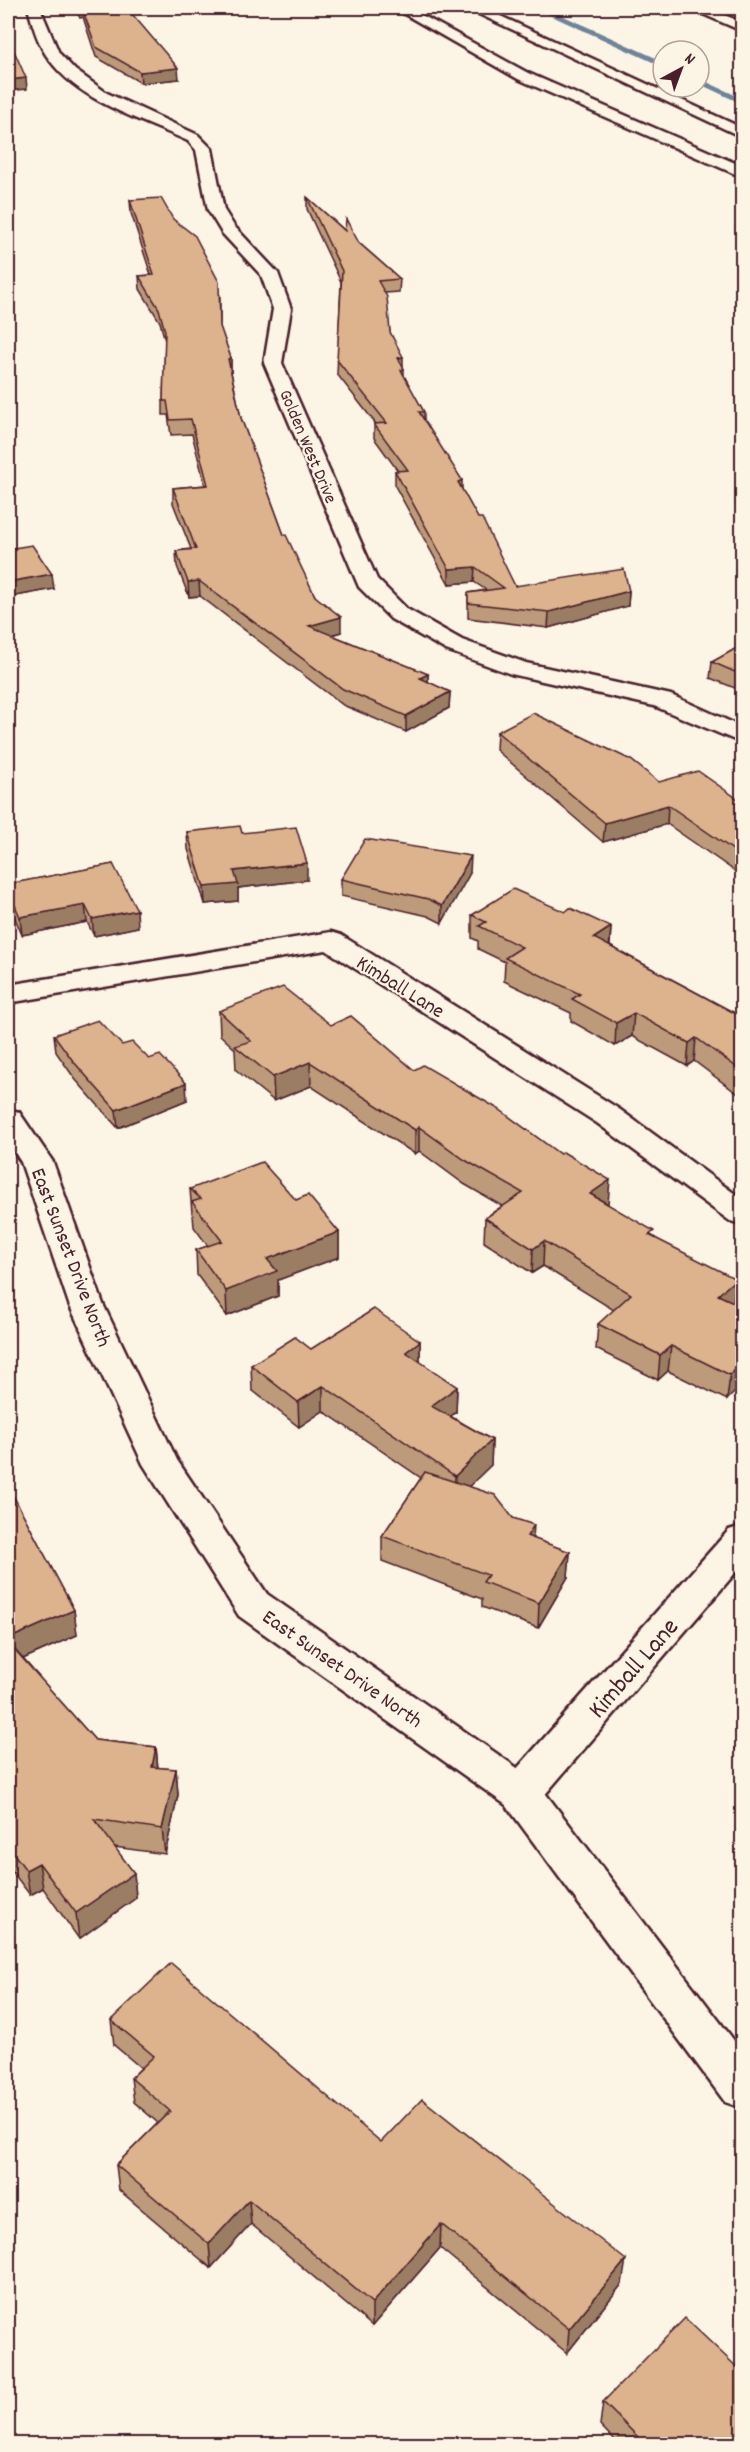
<svg xmlns="http://www.w3.org/2000/svg" width="750" height="2452" viewBox="0 0 750 2452" font-family="Dekko,sans-serif">
	<style>
		.lines { fill: none; stroke-linecap: round; stroke-linejoin: round }
		.stream { stroke: #6e849c; stroke-width: 5 }
		.street-casing { stroke: #4a1f2b; stroke-width: 5 }
		.secondary-casing { stroke: #4a1f2b; stroke-width: 5 }
		.highway-casing { stroke: #4a1f2b; stroke-width: 5 }
		.street { fill: #fcf5e5; fill-rule: evenodd }
		.secondary { fill: #fcf5e5; fill-rule: evenodd }
		.highway { fill: #fcf5e5; fill-rule: evenodd }
		.wall { fill: #bd9a79; stroke: #4a1f2b; stroke-width: 1.5 }
		.shaded-wall { fill: #9a7d63; stroke: #4a1f2b; stroke-width: 1.5 }
		.building { fill: #dcb38d; stroke: #4a1f2b; stroke-width: 1.5 }
		.labels { text-anchor: middle; stroke-width: 4.5; stroke-linejoin: round; paint-order: stroke }
		.far-street-label { font-size: 18px; fill: #4a1f2b; stroke: #fcf5e5 }
		.street-label { font-size: 21px; fill: #4a1f2b; stroke: #fcf5e5 }
		.near-street-label { font-size: 26px; fill: #4a1f2b; stroke: #fcf5e5 }
	</style>
	<rect width="100%" height="100%" fill="#fcf5e5"/>
	<filter id="ink" filterUnits="userSpaceOnUse"><feTurbulence type="fractalNoise" baseFrequency=".0167" numOctaves="2"/><feDisplacementMap in="SourceGraphic" scale="12" xChannelSelector="R" yChannelSelector="G"/><feConvolveMatrix kernelMatrix="1 2 1 2 8 2 1 2 1" color-interpolation-filters="sRGB"/></filter>
	<g filter="url(#ink)">
		<g class="lines">
			<g class="stream">
				<path d="M540,8l123,56"/>
				<path d="M699,81l43,20"/>
			</g>
			<defs>
				<g id="street">
					<path d="M28,8h12l19,45 16,17 32,23 91,42 14,14 12,61 10,16 44,47 13,36 -9,54 95,216 30,30 55,31 64,23 145,32 71,32v16l-88,-37 -143,-32 -65,-24 -55,-31 -32,-32 -95,-224 9,-54 -12,-34 -39,-42 -14,-23 -12,-60 -8,-9c-47,-22 -112,-40 -142,-86 -9,-14 -14,-32 -18,-47z"/>
					<path d="M331,932l10,3 278,174 123,90v25l-12,-3 -133,-98 -271,-173 -318,53v-18z"/>
					<path d="M742,1526v39l-206,240 -15,5 -15,-5 -6,-12 6,-12 223,-251z"/>
				</g>
				<g id="secondary">
					<path d="M689,8h17l36,14v9z"/>
					<path d="M8,1109l11,3 34,50 50,142 74,156 90,134 269,187 206,270v57l-17,-6 -219,-297 -267,-189 -96,-152 -74,-160 -48,-142 -13,-20z"/>
				</g>
				<g id="highway">
					<path d="M394,8h15l119,65 214,93v11l-224,-98z"/>
					<path d="M466,8h17l259,120v9z"/>
				</g>
			</defs>
			<use href="#street" class="street-casing"/>
			<use href="#secondary" class="secondary-casing"/>
			<use href="#highway" class="highway-casing"/>
			<use href="#street" class="street"/>
			<use href="#secondary" class="secondary"/>
			<use href="#highway" class="highway"/>
		</g>
		<g class="wall">
			<path d="M75,8h52l52,71 -38,4 -45,-26 -13,-40 -3,1z"/>
			<path d="M307,197l93,82 -1,13 -14,1 5,39 14,37v7l20,36v8l91,166 114,5 -1,15 -80,22 -80,-10v-25l18,-3 -12,-8 -25,2 -54,-98v-15h3l-24,-33v-14h2l-39,-50 4,-92 -34,-73z"/>
			<path d="M130,200l90,95v33l11,30v14l10,46 43,117 31,61 26,36 -9,3 96,39v8l22,10 -1,16 -43,24 -63,-27 -143,-109 -11,1 -12,-31 -1,-15 15,-2 -18,-46v-15l32,-3 -13,-51 -21,1 -3,-20h-5v-14l2,-60 -5,-19 -20,-33 -1,-13 12,-1 -20,-62z"/>
			<path d="M8,549l46,40 -44,8 -2,-3z"/>
			<path d="M742,645v46l-32,-13 2,-16z"/>
			<path d="M497,732l162,50 83,20v74l-75,-52 -64,18 -107,-92z"/>
			<path d="M187,832l55,1 65,47 -69,8v13l-33,3 -17,-55z"/>
			<path d="M113,864l25,63 -44,9 -7,-14 -65,13 -14,-33v-18z"/>
			<path d="M470,873l-28,50 -14,-7 -87,-20v-17z"/>
			<path d="M565,912l46,15 -1,19 132,71v80l-48,-36 -7,5 -55,-30 -17,10 -44,-25v-8l-67,-32 1,-19 -27,-13v-8l-6,-3v-23z"/>
			<path d="M219,1011l112,14 83,45 240,167 79,65 9,4 -15,94 -59,-29 -10,9 -62,-31 2,-25 16,-14 -71,-44 -11,7 -48,-31 1,-24 17,-12 -38,-22 -45,-33 -4,3 -104,-68 -37,15 -38,-31 -1,-21 -15,-14z"/>
			<path d="M54,1035l68,10 65,55 -69,28 -43,-49 -19,-27z"/>
			<path d="M190,1189l106,11 43,32v25l-61,23v16l-51,20 -30,-41 -1,-25 12,-4 -14,-19 -1,-12 -1,-2z"/>
			<path d="M420,1341v21l37,25 -1,25 -6,4 42,24 -1,25 -22,21 44,32 20,21 37,13 -2,25 -30,51 -56,-21v-8l-100,-38v-25l39,-58 -98,-67 -24,16 -47,-37 -1,-25 60,-16z"/>
			<path d="M8,1486l66,124 3,25 -54,24 72,81 61,7 2,21 18,1 2,26 -13,59 -51,-7 20,26 2,25 -57,41 -36,-51 -13,7 -22,-29z"/>
			<path d="M742,1721v32l-6,-3 4,-26z"/>
			<path d="M111,2020l270,122 241,142 -55,69 -127,-105 -68,78 -121,-102 -40,44 -92,-78 -3,-25 42,-42 -24,-21 -3,-24 10,-10 -27,-23z"/>
			<path d="M603,2402l139,43h-123l-19,-20z"/>
		</g>
		<g class="shaded-wall">
			<path d="M178,68l1,11 -38,4 -1,-11z"/>
			<path d="M26,78l1,11 -19,2v-11z"/>
			<path d="M403,357v13l-5,-12z"/>
			<path d="M231,358v14h-3v-13z"/>
			<path d="M462,480v14l-4,-12z"/>
			<path d="M475,567l-1,15 -25,2v-15z"/>
			<path d="M52,574l2,15 -44,8 -2,-15z"/>
			<path d="M199,581l1,15 -11,1 -1,-15z"/>
			<path d="M629,591l-1,15 -80,22 1,-16z"/>
			<path d="M341,617v15l-32,9v-15z"/>
			<path d="M428,674v15l-8,-11z"/>
			<path d="M450,692l-1,16 -43,24v-16z"/>
			<path d="M668,805l-1,19 -64,18 2,-19z"/>
			<path d="M471,856l-1,17 -28,50v-17z"/>
			<path d="M307,863v17l-69,8v13l-33,3 -1,-17 30,-16z"/>
			<path d="M85,905l2,17 -65,13 -2,-18z"/>
			<path d="M137,910l1,17 -44,9 -2,-17z"/>
			<path d="M611,927l-2,22 -15,-11z"/>
			<path d="M634,1013l-2,23 -17,10 1,-23z"/>
			<path d="M696,1038l-2,23 -7,5 2,-23z"/>
			<path d="M310,1062l1,24 -37,15 -1,-24z"/>
			<path d="M186,1083l1,17 -69,28 -2,-18z"/>
			<path d="M419,1127v24l-4,3v-24z"/>
			<path d="M610,1180l-2,24 -18,-10z"/>
			<path d="M339,1232v25l-61,23v16l-51,20 -1,-25 41,-32z"/>
			<path d="M544,1241l-1,25 -11,7 1,-24z"/>
			<path d="M736,1279l-3,25 -15,-9z"/>
			<path d="M420,1341v25l-14,-14z"/>
			<path d="M671,1346l-3,25 -10,9 2,-25z"/>
			<path d="M742,1363v22l-15,15 3,-25z"/>
			<path d="M323,1386v25l-24,16 -1,-25z"/>
			<path d="M457,1387l-1,25 -25,19v-25z"/>
			<path d="M8,1427l2,25 -2,1z"/>
			<path d="M492,1440l-1,25 -37,36 1,-25z"/>
			<path d="M534,1525l-2,26 -5,-15z"/>
			<path d="M570,1552l-2,25 -30,51 1,-25z"/>
			<path d="M74,1610l3,25 -68,30 -1,-13v-13z"/>
			<path d="M156,1747l2,25 -6,-5z"/>
			<path d="M176,1769l2,26 -13,59 -3,-25z"/>
			<path d="M39,1863l4,25 -13,7 -4,-25z"/>
			<path d="M134,1873l2,25 -57,41 -3,-26z"/>
			<path d="M249,2200l2,24 -40,44 -2,-24z"/>
			<path d="M441,2224l-1,24 -68,78v-23z"/>
			<path d="M626,2260l-4,24 -55,69 2,-24z"/>
		</g>
		<g class="building">
			<path d="M82,8h45l51,60 -38,4 -44,-25z"/>
			<path d="M8,37l18,41 -18,2z"/>
			<path d="M307,197l38,34 1,-12 13,24 41,36 -22,2 9,16 3,35 13,25 -5,1 6,11 -3,1 23,42h-5l43,68 -4,2 20,36h4l33,68 109,-17 5,22 -80,21 -81,-9v-10l36,-5 -29,-21 -26,2 -54,-98 13,-1 -34,-46 13,-1 -50,-63 5,-89z"/>
			<path d="M161,198l12,21 22,17 24,46 1,44 11,32 -3,1 13,59 43,117h2l29,61 26,21 -32,9 119,48 -8,4 30,14 -44,24 -63,-27 -144,-108 -11,1 -12,-31 20,-2 -23,-61 35,-3 -17,-66 -21,1 -3,-19h-4l2,-70 -6,-22 -20,-33 15,-1 -24,-75z"/>
			<path d="M32,545l20,29 -44,8v-33z"/>
			<path d="M742,645v30l-30,-13z"/>
			<path d="M533,713l98,47 28,22 39,-11 44,31v54l-74,-51 -63,18 -108,-91z"/>
			<path d="M240,826l2,7 54,-6 11,36 -73,8 4,13 -34,3 -17,-55z"/>
			<path d="M365,839l106,17 -29,50 -14,-7 -87,-20z"/>
			<path d="M113,864l24,46 -45,9 -7,-14 -65,12 -12,-28v-5z"/>
			<path d="M513,889l52,23 5,-4 41,19 -17,11 148,79v54l-46,-33 -7,5 -55,-30 -18,10 -44,-24 8,-5 -75,-36 17,-11 -43,-21 7,-4 -14,-7z"/>
			<path d="M283,987l48,38 20,-9 63,54 9,-5 77,45 60,44 3,-2 47,28 -20,14 64,37 -5,4 87,44 -18,16 24,11v57l-12,12 -59,-29 -11,9 -62,-31 33,-30 -87,-53 -11,8 -48,-31 38,-25 -58,-33 -46,-33 -4,3 -105,-68 -37,15 -38,-31 16,-5 -32,-30z"/>
			<path d="M98,1020l24,25 10,-3 17,17 11,-4 26,28 -70,27 -43,-49 -19,-26z"/>
			<path d="M262,1162l34,38 12,-5 31,37 -72,27 10,12 -51,20 -30,-41 26,-9 -30,-39 9,-3 -11,-10z"/>
			<path d="M374,1309l46,32 -14,11 51,35 -26,19 61,34 -37,36 -132,-90 -25,16 -47,-37 44,-28 16,12z"/>
			<path d="M425,1472l70,23 18,23 21,7 -7,11 43,16 -31,51 -56,-21 5,-7 -106,-39z"/>
			<path d="M8,1486l66,124 -66,29z"/>
			<path d="M8,1642l87,98 61,7 -4,20 24,2 -14,60 -68,-10 40,54 -58,40 -37,-50 -13,7 -18,-24z"/>
			<path d="M171,1963l210,179 41,-43 204,161 -57,69 -128,-105 -69,79 -123,-103 -40,44 -93,-79 54,-54 -39,-33 23,-22 -43,-36z"/>
			<path d="M685,2318l57,54v73h-96l-43,-43z"/>
		</g>
	</g>
	<g class="labels">
		<g class="far-street-label">
			<text transform="translate(309 446) rotate(67)" y="6">Golden West Drive</text>
		</g>
		<g class="street-label">
			<text transform="translate(401 986) rotate(32)" y="7">Kimball Lane</text>
			<text transform="translate(72 1257) rotate(69)" y="7">East Sunset Drive North</text>
			<text transform="translate(343 1668) rotate(35)" y="7">East Sunset Drive North</text>
		</g>
		<g class="near-street-label">
			<text transform="translate(632 1667) rotate(-49)" y="9">Kimball Lane</text>
		</g>
	</g>
	<rect width="750" height="2452" fill="none" stroke="#fcf5e5" stroke-width="30"/>
	<rect x="15" y="15" width="720" height="2422" fill="none" stroke="#4a1f2b" stroke-width="2" filter="url(#ink)"/>
	<g transform="translate(681 69) rotate(41)"><circle r="28" fill="#fcf5e5" stroke="#b59f9b" stroke-width="1.5"/>
	<path d="M0-4.5L10 22L0 15L-10 22Z" fill="#4a1f2b"/>
	<text y="-9" font-size="16" font-weight="bold" text-anchor="middle" fill="#4a1f2b">N</text>
	</g>
</svg>
